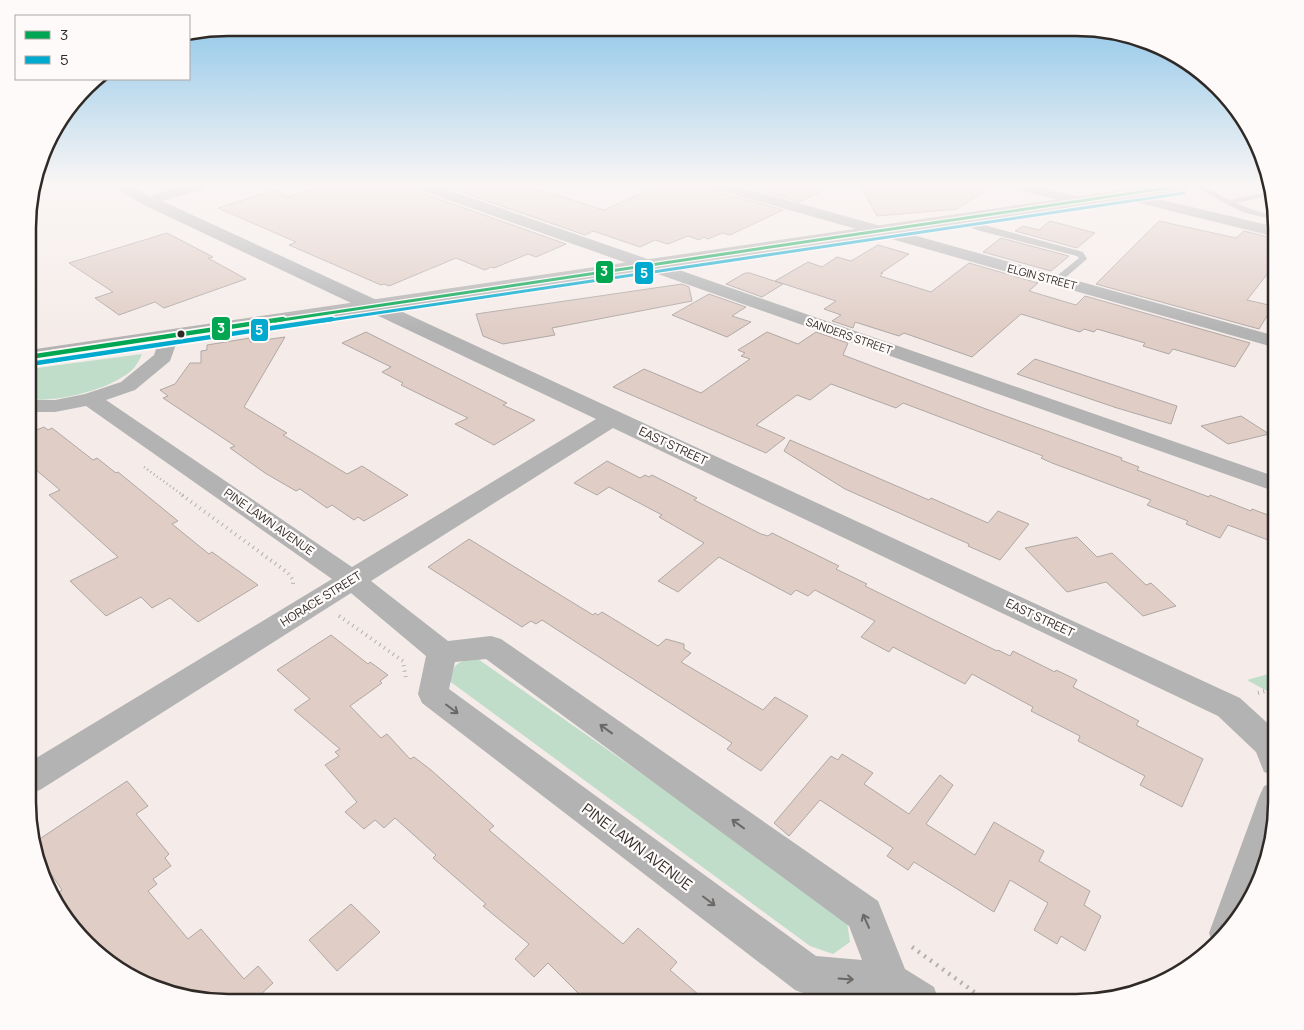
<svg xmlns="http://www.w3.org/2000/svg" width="1304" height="1030" viewBox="0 0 1304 1030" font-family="Manrope,sans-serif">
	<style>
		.green { fill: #c0ddc9 }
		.building { fill: #e0cdc6; stroke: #afa8a5 }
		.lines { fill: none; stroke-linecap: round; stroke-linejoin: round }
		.path-far2 { stroke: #b2b0b0; stroke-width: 2.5; stroke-dasharray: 1 3; stroke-linecap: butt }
		.path-far1 { stroke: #b2b0b0; stroke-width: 4; stroke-dasharray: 1 4.5; stroke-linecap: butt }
		.path { stroke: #b2b0b0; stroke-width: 4.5; stroke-dasharray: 2 5.5; stroke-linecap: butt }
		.lane { fill: #b3b3b4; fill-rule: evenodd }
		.street { fill: #b3b3b4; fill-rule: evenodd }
		.secondary { fill: #b4b2b3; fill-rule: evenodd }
		.bus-1-far1-casing { stroke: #fdfaf9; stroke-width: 5.5 }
		.bus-1-casing { stroke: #fdfaf9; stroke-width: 8 }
		.bus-2-far1-casing { stroke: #fdfaf9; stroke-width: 5.5 }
		.bus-2-casing { stroke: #fdfaf9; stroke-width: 8 }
		.bus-1-far1 { stroke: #00a651; stroke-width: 3 }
		.bus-1 { stroke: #00a651; stroke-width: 4.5 }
		.bus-2-far1 { stroke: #00a9ce; stroke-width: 3 }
		.bus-2 { stroke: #00a9ce; stroke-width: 4.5 }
		.oneway { stroke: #6b6866 }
		.bus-dot { fill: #302a27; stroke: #fdfaf9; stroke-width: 2 }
		.labels { text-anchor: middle; stroke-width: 4.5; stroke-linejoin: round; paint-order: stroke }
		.far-street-label { font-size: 11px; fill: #302a27; stroke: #fdfaf9 }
		.street-label { font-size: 12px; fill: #302a27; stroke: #fdfaf9 }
		.near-street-label { font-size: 15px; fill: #302a27; stroke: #fdfaf9 }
		.rim { fill: none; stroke: #302a27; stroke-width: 2.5 }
		.line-badge { stroke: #fdfaf9; stroke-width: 2 }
		.badge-label { font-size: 14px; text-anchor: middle; font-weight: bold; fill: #fff }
	</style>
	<rect width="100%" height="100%" fill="#f5ece9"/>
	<g class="green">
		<path d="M142,354c-2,5 -5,10 -8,14 -20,21 -77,35 -105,31v-30z"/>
		<path d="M478,659l346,242 23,21 3,20 -17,12 -23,-8 -362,-266c8,-19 11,-19 30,-21z"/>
		<path d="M1276,672v24l-29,-16z"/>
	</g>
	<g class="building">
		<path d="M321,186h92l3,5 150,53 -30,13 -8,-3 -34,14 -3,-1 -6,3 -29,-12 -67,28 -5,-2 -3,1 -92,-40 7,-3 -78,-34 56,-18 15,7z"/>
		<path d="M444,186h83l77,24 53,-24h15l20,6 1,-6h18l3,5 69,19 -53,25 -8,-2 -14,6 -4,-2 -5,3 -11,-4 -20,8 -13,-4 -15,7 -47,-16 -8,4z"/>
		<path d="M746,186h86l-32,16z"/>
		<path d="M861,186h131l-35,23 -80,7z"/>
		<path d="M1050,221l45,12 -18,15 -62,-17 8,-5 16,4z"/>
		<path d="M1159,221l77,17 8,-7 32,8v24l-29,37 26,6 -14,23 -163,-45z"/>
		<path d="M167,233l46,24 -5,1 38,21 -82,29 -9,-6 -36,13 -24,-17 18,-6 -44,-29z"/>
		<path d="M1001,238l68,18 -18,15 -68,-19z"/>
		<path d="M878,245l31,9 -28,19h2l-3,3 51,16 38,-29 69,20 -9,8 47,14 9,-9 165,47 -15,24 -62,-18 -4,5 -26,-8 2,-3 -48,-14 -3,3 -10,-3 -4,3 -59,-18 -49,43 -68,-24 -5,3 -44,-14 -2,6 -21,-7 9,-6 -17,-6 12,-8 -61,-20 33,-19 14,5 15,-10 14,4z"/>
		<path d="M745,273h5l33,11 -21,13 -36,-13z"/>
		<path d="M682,284l7,3 3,14 -140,27 3,7 -52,9 -20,-8 -7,-22z"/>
		<path d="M709,294l37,13 -14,9 19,6 -24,15 -55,-22z"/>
		<path d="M366,332l141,71 -4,2 32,15 -41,25 -39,-21 13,-6 -67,-33 2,-2 -21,-11 9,-5 -49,-24z"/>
		<path d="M767,332l31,12 18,-12 32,11 -5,12 143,54 136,49 -1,2 18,7 -2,3 72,27 1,-2 41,16 1,-2 24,9v25l-48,-18 -8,13 -34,-14 2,-3 -41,-16 4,-5 -99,-37 -11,-5 2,-2 -140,-53 -7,5 -65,-24 -21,16 -13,-5 -41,30 29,13 -19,15 -153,-66 31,-18 57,24 49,-34 -9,-3 4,-3 -7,-3z"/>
		<path d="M285,337l-41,70 43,26 -4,2 64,39 15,-8 46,29 -44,26 -6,-4 -4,3 -22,-15 -5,3 -27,-19 -4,2 -31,-18 -35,-25 5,-2 -72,-48 5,-2 -8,-6 15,-6 15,-21h11v-12l6,-1v-5l43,-7v4z"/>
		<path d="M1035,359l142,47 -6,18 -54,-16 -100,-34z"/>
		<path d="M1241,416l28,18 -41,10 -27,-18z"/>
		<path d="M44,427l4,3 4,-2 41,32 4,-2 19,15 2,-1 60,49 -6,3 37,30 3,-2 46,33 -60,37 -28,-24 -18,10 -11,-11 -35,19 -36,-35 48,-24 -69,-62 11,-5 -31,-26v-31z"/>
		<path d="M790,440l139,60 2,-2 57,25 10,-12 31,13 -29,36 -32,-14 1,-2 -124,-55 -61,-38z"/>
		<path d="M607,461l33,17 5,-3 4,2 3,-2 45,23 -3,2 67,34 7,2 4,-3 67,33 -3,3 31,15 -2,2 132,65 1,-1 12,6 3,-5 42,21 1,-2 21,10 -4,7 66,34 -3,4 67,34 -21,48 -42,-22 5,-9 -67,-35 2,-5 -49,-25 2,-4 -61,-33 -7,10 -72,-37 -4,5 -28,-15 14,-16 -60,-31 -7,6 -12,-6 -5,5 -72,-38 -41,35 -20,-11 46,-38 -45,-26 3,-2 -53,-28 -12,8 -23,-12z"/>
		<path d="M1077,537l20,20 15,-4 34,32 5,-2 25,23 -33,10 -37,-34 -39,10 -42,-44z"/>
		<path d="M469,539l124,76 2,-2 3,2 4,-3 56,34 8,-7 18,5v5l7,4 -10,9 82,48 12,-13 33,19 -47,55 -34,-22 5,-6 -190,-123 -6,4 -5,-3 -9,6 -94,-60z"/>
		<path d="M331,635l37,29 2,-2 18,13 -8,6 2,2 -32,23 31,32 6,-4 23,25 4,-2 17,13 63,56 -5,4 134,114 15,-16 39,34 -7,8 37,32h-120l-39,-39 -14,14 -19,-18 14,-15 -46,-38 3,-2 -53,-46 3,-3 -41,-37 -11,10 -9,-8 -11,9 -19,-17 12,-10 -32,-37 14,-9 -4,-4 5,-3 -46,-39 16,-11 -33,-29z"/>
		<path d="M842,754l31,19 -9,11 45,30 31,-39 13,10 -27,39 49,31 19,-33 50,29 -5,10 51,30 -6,14 17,11 -16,35 -24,-15 -4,8 -23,-14 14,-27 -38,-23 -16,32 -80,-50 -6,8 -21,-14 6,-8 -73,-48 -31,36 -15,-13 57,-67 7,4z"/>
		<path d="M127,781l21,25 -12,8 33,40 -4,4 6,8 -18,13 4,5 -9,7 40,48 13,-10 43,50 14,-13 15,17 -14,13 5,6h-49l-64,-15 -49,-30 -47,-62 7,-5 -23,-34 -4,-14z"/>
		<path d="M351,904l29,28 -43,39 -28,-31z"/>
	</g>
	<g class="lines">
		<path class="path-far2" d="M144,467l40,29"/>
		<g class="path-far1">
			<path d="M182,495l106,78 5,7v6"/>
			<path d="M339,616l64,45 3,18"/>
			<path d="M1258,693l18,-5"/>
		</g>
		<path class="path" d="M912,947l76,55"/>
		<g class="lane">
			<path d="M1193,186h9l27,14 39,-8 1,4 -33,7 12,5 26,8 1,4 -33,-8z"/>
			<path d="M958,218l125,34 4,7 -28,24h-6v-4l26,-21 -2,-2 -100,-26 -19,-8z"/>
		</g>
		<g class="street">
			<path d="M110,186h19l21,10 32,-10h24l-2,3 -42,12 1078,497 36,33v45l-12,-4 -8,-20 -38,-36 -605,-288 -242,153 77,60 43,-5 10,3 377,262 27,68 29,18 5,15c-40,0 -107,3 -144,-12l-373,-287 -4,-9 8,-38 -75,-63 -311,197 -12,4v-31l304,-184 -246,-173 -31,6h-26v-12h26l30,-6 36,-12 33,-27 8,-23 7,-2 7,2 3,4 -9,25 -35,29 -29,10 246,167 244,-148 -454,-215zM486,659l363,267 13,34 -46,-4 -367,-267 6,-27z"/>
			<path d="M415,186h22l839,291v15l-859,-303z"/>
			<path d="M713,186h24l539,150v12l-561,-159z"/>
			<path d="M1012,186h26l50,13 2,3 -2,3 -5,1 -69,-17z"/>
			<path d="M1124,191l152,36v10l-157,-39 -2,-3 2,-3z"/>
			<path d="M1276,782v34l-15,63 -34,55 -14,10 -4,-11 50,-136 5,-11z"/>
		</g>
		<path class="secondary" d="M1148,186h42l-2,3 -5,2 -1154,172v-13z"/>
		<defs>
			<path id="bus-1-far1" d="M275,321l905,-135"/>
			<path id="bus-1" d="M29,357l254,-38"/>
			<path id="bus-2-far1" d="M323,321l861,-128"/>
			<path id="bus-2" d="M30,364l302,-45"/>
		</defs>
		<use href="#bus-1-far1" class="bus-1-far1-casing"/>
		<use href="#bus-1" class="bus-1-casing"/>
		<use href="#bus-2-far1" class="bus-2-far1-casing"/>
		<use href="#bus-2" class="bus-2-casing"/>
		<use href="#bus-1-far1" class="bus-1-far1"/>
		<use href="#bus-1" class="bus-1"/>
		<use href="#bus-2-far1" class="bus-2-far1"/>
		<use href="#bus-2" class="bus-2"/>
	</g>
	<defs><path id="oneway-shaft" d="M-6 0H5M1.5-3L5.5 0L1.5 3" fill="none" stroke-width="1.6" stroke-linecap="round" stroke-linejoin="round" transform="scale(1.25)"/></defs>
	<g class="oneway">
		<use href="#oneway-shaft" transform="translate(452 709) rotate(37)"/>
		<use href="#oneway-shaft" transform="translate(606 729) rotate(-144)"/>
		<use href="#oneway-shaft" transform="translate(738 824) rotate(-144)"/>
		<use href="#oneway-shaft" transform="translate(709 901) rotate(37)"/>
		<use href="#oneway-shaft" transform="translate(866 921) rotate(-114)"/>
		<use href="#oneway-shaft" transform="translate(846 979) rotate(4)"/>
	</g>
	<linearGradient id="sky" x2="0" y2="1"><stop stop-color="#87c3e8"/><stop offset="0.56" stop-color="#faf6f5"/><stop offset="1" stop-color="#faf6f5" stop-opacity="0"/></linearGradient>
	<rect width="1304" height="331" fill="url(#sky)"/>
	<circle class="bus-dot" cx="181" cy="334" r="4.5"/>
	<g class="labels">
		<g class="far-street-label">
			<text transform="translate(1042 277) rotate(15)" y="4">ELGIN STREET</text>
			<text transform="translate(849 336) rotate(19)" y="4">SANDERS STREET</text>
		</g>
		<g class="street-label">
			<text transform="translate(673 446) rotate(25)" y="4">EAST STREET</text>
			<text transform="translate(269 522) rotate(35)" y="4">PINE LAWN AVENUE</text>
			<text transform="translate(321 599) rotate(-32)" y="4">HORACE STREET</text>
			<text transform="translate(1040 618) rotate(25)" y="4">EAST STREET</text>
		</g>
		<g class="near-street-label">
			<text transform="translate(637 847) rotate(37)" y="5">PINE LAWN AVENUE</text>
		</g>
	</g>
	<path d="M0 0H1304V1030H0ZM228 36H1076A192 192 0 0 1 1268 228V802A192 192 0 0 1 1076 994H228A192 192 0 0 1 36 802V228A192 192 0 0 1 228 36Z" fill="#fdfaf9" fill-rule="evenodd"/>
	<path class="rim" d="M228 36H1076A192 192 0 0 1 1268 228V802A192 192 0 0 1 1076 994H228A192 192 0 0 1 36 802V228A192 192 0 0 1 228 36Z"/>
	<g class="line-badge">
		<rect x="595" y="260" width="19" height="24" rx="5" fill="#00a651"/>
		<rect x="634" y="261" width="20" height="24" rx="5" fill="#00a9ce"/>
		<rect x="211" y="316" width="20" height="25" rx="5" fill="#00a651"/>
		<rect x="250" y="318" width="19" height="24" rx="5" fill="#00a9ce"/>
	</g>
	<g class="badge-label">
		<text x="604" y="276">3</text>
		<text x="644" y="278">5</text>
		<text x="221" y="333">3</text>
		<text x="259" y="335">5</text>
	</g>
	<rect x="15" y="15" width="175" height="65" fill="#fdfaf9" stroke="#aba7a5"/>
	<rect x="25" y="31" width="25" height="8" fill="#00a651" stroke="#aba7a5"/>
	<text x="60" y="40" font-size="15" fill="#302a27">3</text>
	<rect x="25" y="56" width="25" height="8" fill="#00a9ce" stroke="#aba7a5"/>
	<text x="60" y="65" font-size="15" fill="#302a27">5</text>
</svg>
